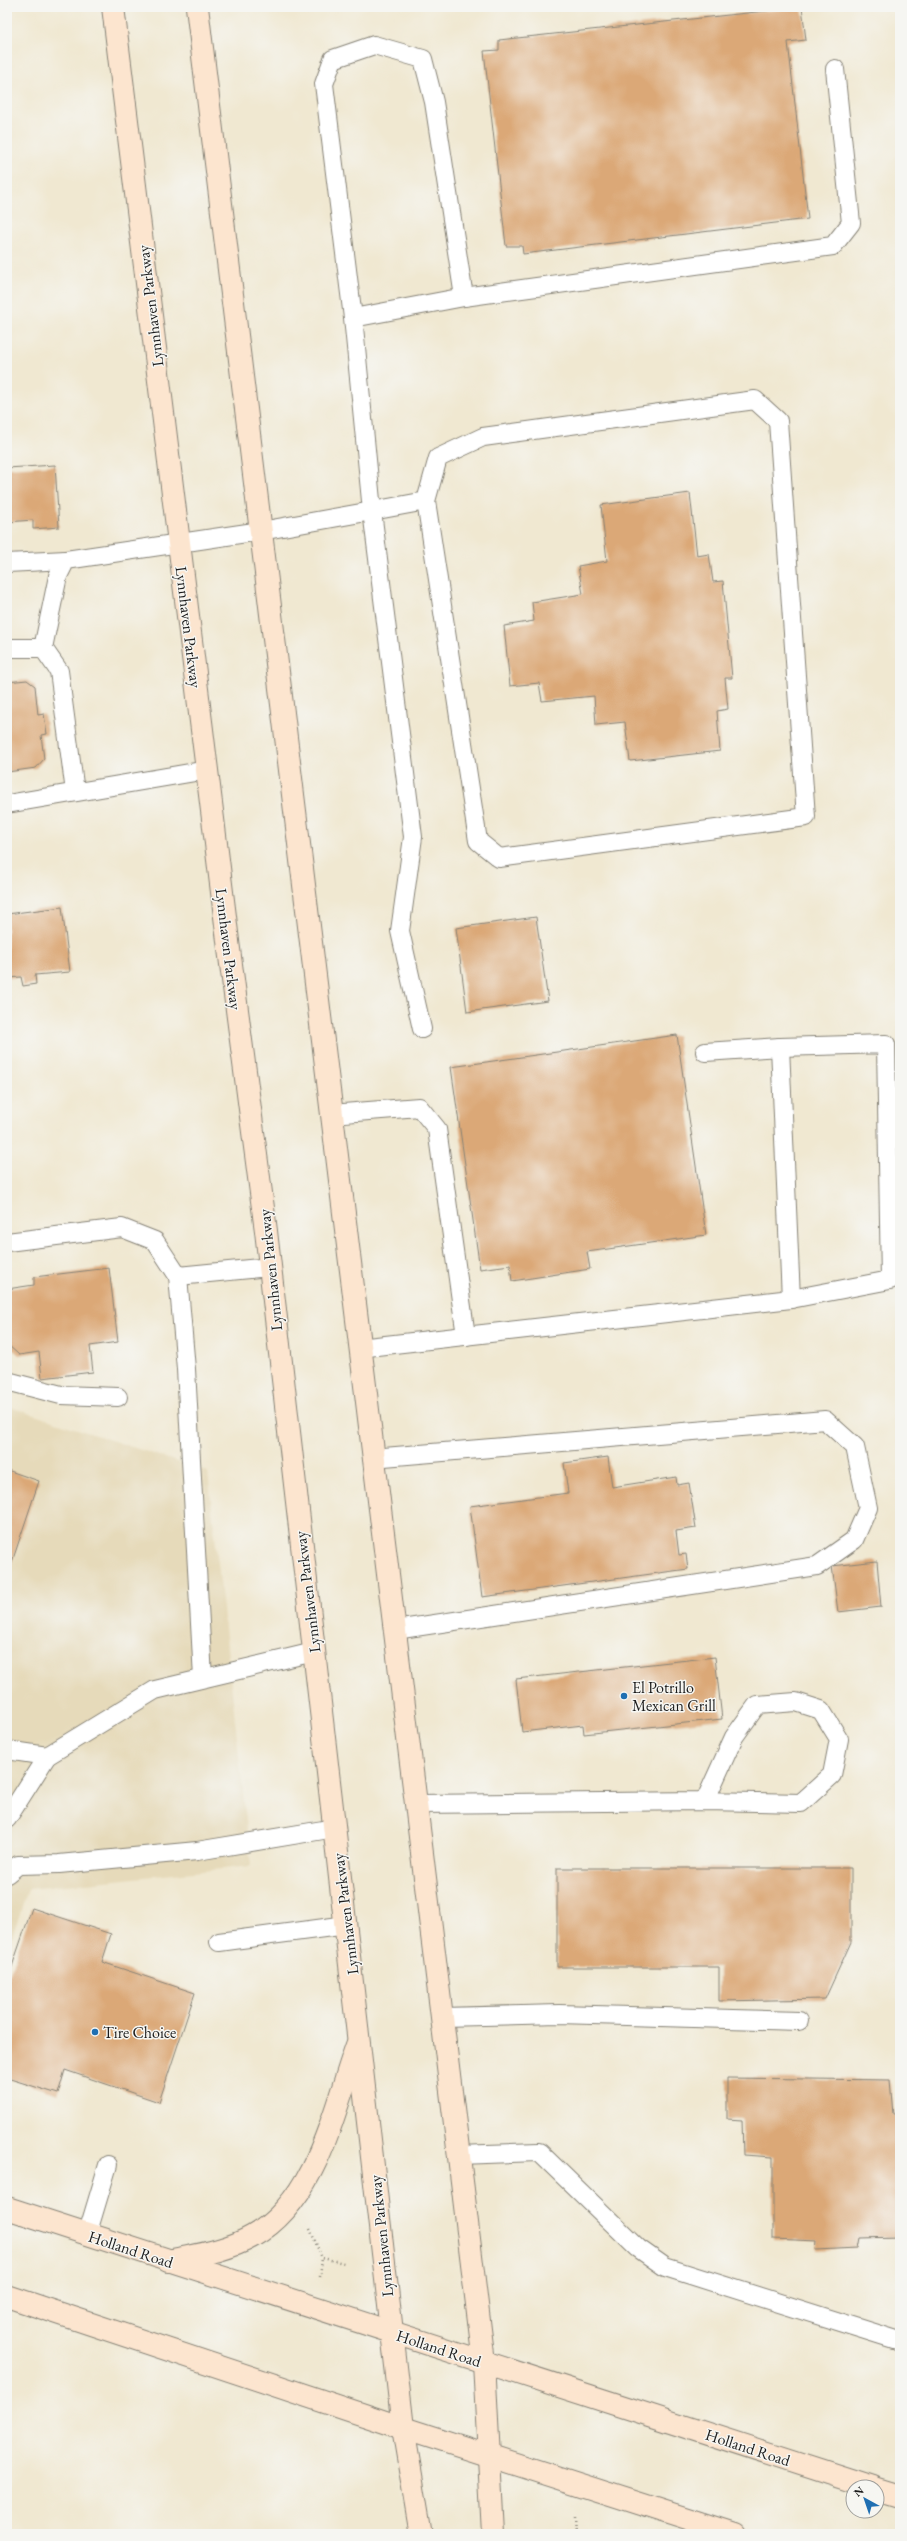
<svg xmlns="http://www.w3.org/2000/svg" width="907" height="2541" viewBox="0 0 907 2541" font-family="'EB Garamond',serif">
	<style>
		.built { fill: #e6daba }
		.building { fill: #dba877 }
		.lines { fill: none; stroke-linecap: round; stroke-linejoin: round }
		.service-casing { stroke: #868276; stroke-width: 20 }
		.secondary-casing { stroke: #868276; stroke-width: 24 }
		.path { stroke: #868276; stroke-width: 2.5; stroke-dasharray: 1 3; stroke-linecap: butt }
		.service { stroke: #fff; stroke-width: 18 }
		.secondary { stroke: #fce5cf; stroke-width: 22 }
		.poi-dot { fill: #1f6fb2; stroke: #f6f6f2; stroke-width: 1.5 }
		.labels { text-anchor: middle; stroke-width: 3; stroke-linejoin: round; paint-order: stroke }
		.street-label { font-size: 16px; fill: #1c1c1c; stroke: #f6f6f2 }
		.poi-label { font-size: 16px; fill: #1c1c1c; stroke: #f6f6f2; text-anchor: start }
	</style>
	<rect width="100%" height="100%" fill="#f6f6f2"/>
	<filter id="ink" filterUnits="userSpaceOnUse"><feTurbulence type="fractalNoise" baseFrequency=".025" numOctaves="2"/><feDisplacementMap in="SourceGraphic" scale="8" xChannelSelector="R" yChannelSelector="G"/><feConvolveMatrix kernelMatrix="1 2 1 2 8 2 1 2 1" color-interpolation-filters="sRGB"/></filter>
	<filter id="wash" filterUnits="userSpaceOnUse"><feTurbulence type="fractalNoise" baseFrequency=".012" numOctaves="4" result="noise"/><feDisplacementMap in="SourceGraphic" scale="16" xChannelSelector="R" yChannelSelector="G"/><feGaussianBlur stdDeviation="0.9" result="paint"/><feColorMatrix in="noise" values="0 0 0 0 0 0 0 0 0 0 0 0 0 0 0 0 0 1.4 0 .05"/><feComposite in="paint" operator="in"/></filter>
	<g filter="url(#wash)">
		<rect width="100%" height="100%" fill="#f0e8d1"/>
		<path class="built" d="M7,1406l201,66 43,394 -223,23 -21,63z"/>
		<g id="blocks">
			<g class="building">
				<path d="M802,7l4,33 -18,2 20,177 -285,35 -1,-8h-16l-22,-195 15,-1v-10z"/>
				<path d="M55,465l4,62 -26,2v-9l-26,2v-54z"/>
				<path d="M690,493l7,63 12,-2 4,28 10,-1 9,97h-7l3,31 -11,2 3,40 -90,10 -5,-39 -29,3 -2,-29 -52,5 -3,-18 -29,3 -6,-60 30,-5 -2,-19 51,-8 -5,-28 29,-5 -6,-56z"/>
				<path d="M27,680l8,6 3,29 6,-1 3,20 -6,1 3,24 -8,9 -29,4v-90z"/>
				<path d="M62,907l8,65 -35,3 1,9 -13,2 -2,-9 -14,1v-64z"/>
				<path d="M536,917l12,84 -81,11 -11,-84z"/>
				<path d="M677,1035l29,200 -119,17 3,17 -78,12 -2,-16 -30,4 -29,-202z"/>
				<path d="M109,1268l9,74 -28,4 3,26 -51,6 -3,-26 -20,3 -12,-11v-55l27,-4v-8z"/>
				<path d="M608,1457l4,30 64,-10 1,8 12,-2 7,45 -20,3 3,24 7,-1 2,15 -206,28 -12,-91 98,-13 -4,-30z"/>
				<path d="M7,1470l32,11 -32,96z"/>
				<path d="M877,1561l4,46 -43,5 -6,-46z"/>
				<path d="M715,1657l7,62 -138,15 -1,-9 -61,7 -6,-53z"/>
				<path d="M557,1868h294v74l-26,57 -106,2v-34h-162z"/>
				<path d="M32,1908l79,26 -9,28 93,31 -36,109 -94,-32 -7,24 -51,-16v-97z"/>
				<path d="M727,2078l163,2 3,34h7v123l-41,1 -2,10 -41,2 1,-9 -44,-2v-82l-30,-2 -1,-35 -15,-1z"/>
			</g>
		</g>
	</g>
	<g filter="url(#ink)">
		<use href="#blocks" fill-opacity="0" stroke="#868276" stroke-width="1"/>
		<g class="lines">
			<defs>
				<g id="service">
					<path d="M464,297l369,-51 18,-23 -16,-154"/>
					<path d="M7,563l59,-3"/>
					<path d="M7,648h36l16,23 16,121"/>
					<path d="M43,648l15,-72 8,-16 195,-29 111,-20 -17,-174 -2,-19 -29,-234 9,-25 41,-14 49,14 11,43 30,195 -111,21"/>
					<path d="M7,804l200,-34"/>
					<path d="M422,1029l-22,-98 13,-94 -41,-326 54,-10 12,-43 45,-21 272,-37 23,21 28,396 -307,41 -21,-17 -52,-340"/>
					<path d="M780,1047l106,-3 4,236 -99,19"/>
					<path d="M331,1114l88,-7 18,22 29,207"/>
					<path d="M7,1242l115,-14 33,13 23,35 92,-9"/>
					<path d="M178,1276l8,93 17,309"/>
					<path d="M359,1348l432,-49 -11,-252 -75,5"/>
					<path d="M7,1381l54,14 57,2"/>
					<path d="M372,1458l453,-38 30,27 13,61 -14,32 -37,26 -422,64"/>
					<path d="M7,1750l40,6 108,-66 159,-38"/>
					<path d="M417,1804l288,-3 96,2 31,-28 7,-36 -18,-29 -25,-8 -39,3 -23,32 -29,64"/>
					<path d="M7,1819l40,-63"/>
					<path d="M7,1874l11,-9 41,-1 138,-13 138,-23"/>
					<path d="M219,1942l128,-17"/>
					<path d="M442,2017l117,-3 240,7"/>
					<path d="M458,2155l81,-3 99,96 27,19 235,74"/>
					<path d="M87,2235l21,-70"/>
				</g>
				<g id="secondary">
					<path d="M113,7l116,942 37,282 137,1197 18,106"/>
					<path d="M197,7l287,2355 9,172"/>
					<path d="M7,2208l865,279"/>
					<path d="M168,2261c29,-6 59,-10 85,-25 64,-36 81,-127 104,-191"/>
					<path d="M7,2296l396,132 331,106"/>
					<path d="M877,2489l23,7"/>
				</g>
			</defs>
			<use href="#service" class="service-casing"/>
			<use href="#secondary" class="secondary-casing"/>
			<g class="path">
				<path d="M310,2229l12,29"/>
				<path d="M320,2277l2,-19 22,5"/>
				<path d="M575,2517l1,17"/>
			</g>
			<use href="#service" class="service"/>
			<use href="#secondary" class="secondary"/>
		</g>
	</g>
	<g class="poi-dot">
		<circle cx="624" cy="1696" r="4"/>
		<circle cx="95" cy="2032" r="4"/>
	</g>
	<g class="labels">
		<g class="street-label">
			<text transform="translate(150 306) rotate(-97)" y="6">Lynnhaven Parkway</text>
			<text transform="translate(189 627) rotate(83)" y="6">Lynnhaven Parkway</text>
			<text transform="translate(229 949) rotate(83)" y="6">Lynnhaven Parkway</text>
			<text transform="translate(270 1270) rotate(-96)" y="6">Lynnhaven Parkway</text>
			<text transform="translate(307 1592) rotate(-97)" y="6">Lynnhaven Parkway</text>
			<text transform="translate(345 1914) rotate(-97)" y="6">Lynnhaven Parkway</text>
			<text transform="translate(381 2236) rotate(-96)" y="6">Lynnhaven Parkway</text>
			<text transform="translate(131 2249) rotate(18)" y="6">Holland Road</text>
			<text transform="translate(439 2348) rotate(18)" y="6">Holland Road</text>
			<text transform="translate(748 2447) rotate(18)" y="6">Holland Road</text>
		</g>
		<g class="poi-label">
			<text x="632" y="1693">El Potrillo<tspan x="632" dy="18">Mexican Grill</tspan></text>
			<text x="103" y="2038">Tire Choice</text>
		</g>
	</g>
	<rect width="907" height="2541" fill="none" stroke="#f6f6f2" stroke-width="24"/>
	<g transform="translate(865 2499) rotate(320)"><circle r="19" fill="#f6f6f2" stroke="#9f9f9c"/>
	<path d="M0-3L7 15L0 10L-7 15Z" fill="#1f6fb2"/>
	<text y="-6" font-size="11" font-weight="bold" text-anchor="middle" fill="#1c1c1c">N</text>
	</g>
</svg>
